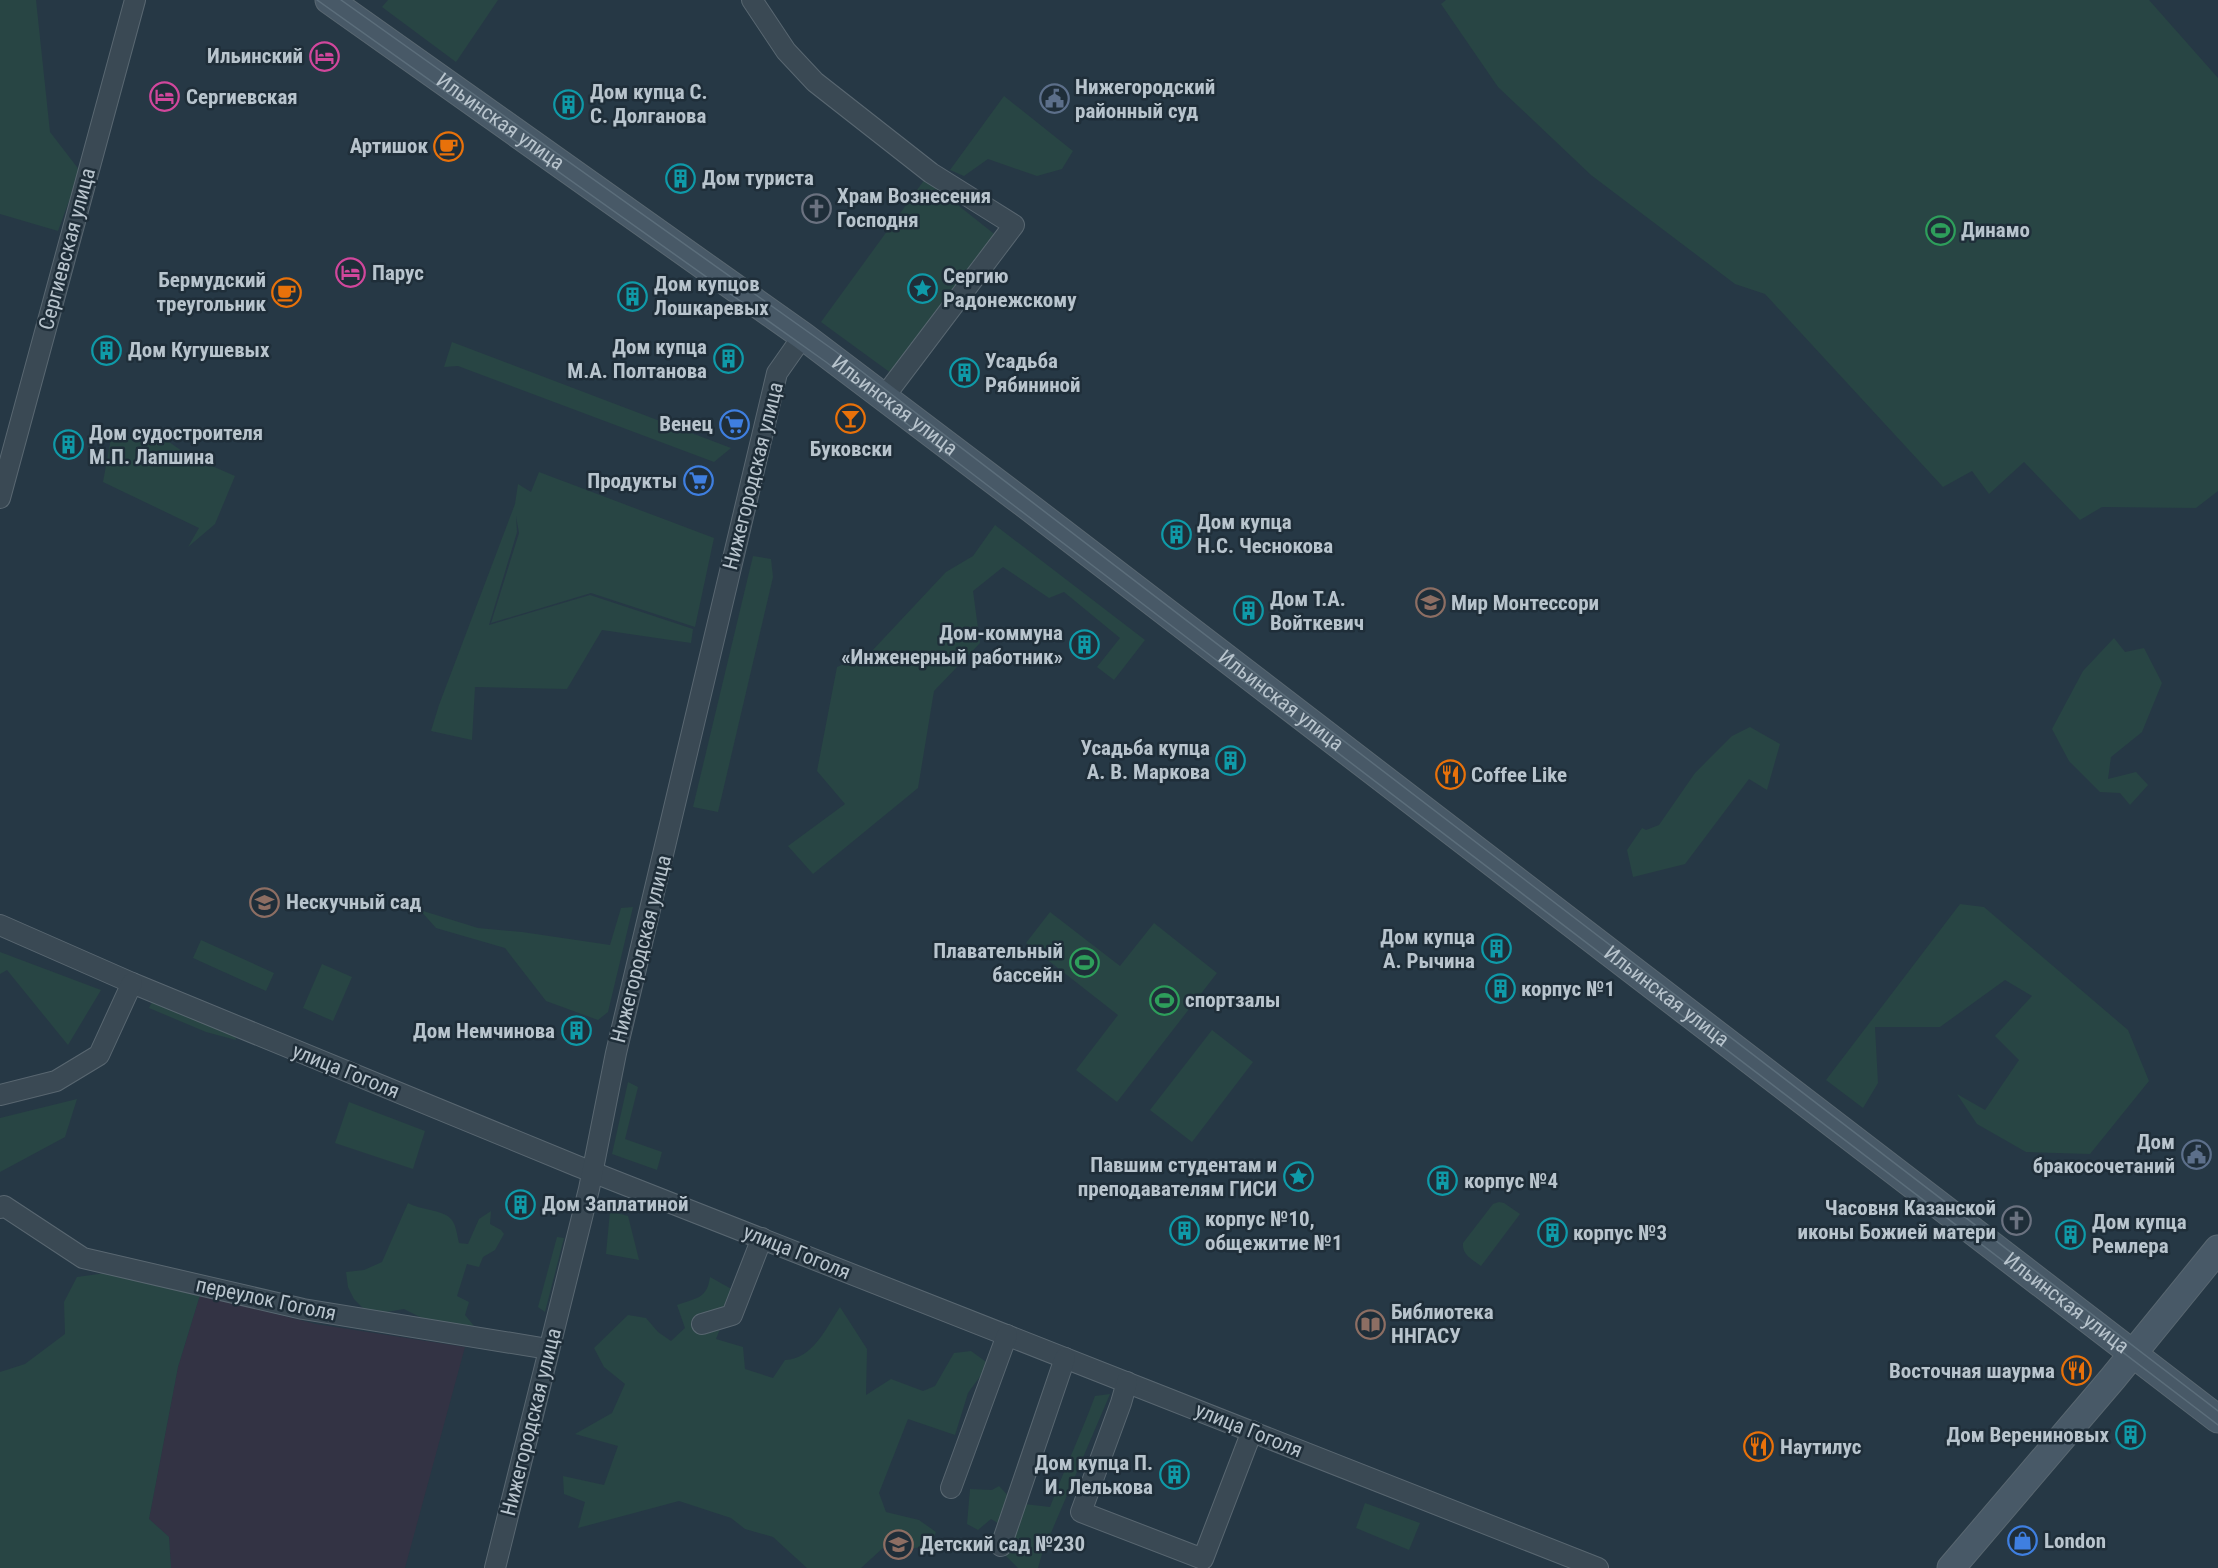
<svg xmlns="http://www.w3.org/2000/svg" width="2218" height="1568" viewBox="0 0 2218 1568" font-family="'Roboto Condensed',sans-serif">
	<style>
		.medical { fill: #334 }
		.green { fill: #284544 }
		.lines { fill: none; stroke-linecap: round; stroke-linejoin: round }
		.street-casing { stroke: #596771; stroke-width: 22 }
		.secondary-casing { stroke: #596771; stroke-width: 29 }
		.street { stroke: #3a4954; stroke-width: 20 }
		.secondary { stroke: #485967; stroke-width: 27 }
		.tram { stroke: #5c6e7b; stroke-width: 1.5 }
		.labels { text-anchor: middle; stroke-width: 5; stroke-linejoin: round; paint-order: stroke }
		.poi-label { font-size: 21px; font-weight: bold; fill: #b8c4cd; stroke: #1f2e39; text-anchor: start }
		.street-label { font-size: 21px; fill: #b8c4cd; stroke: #1f2e39 }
	</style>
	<rect width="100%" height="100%" fill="#263845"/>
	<path class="medical" d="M200,1295l116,29 149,23 -60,221h-234l-2,-31 -20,-18 29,-152z"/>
	<g class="green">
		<path d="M0,0h36l14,132 30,39 -22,60 -58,-17z"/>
		<path d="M388,0h110l-42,62 -74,-55z"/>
		<path d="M1446,0h703l69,78v413l-22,17 -94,-1 -22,13 -56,-58 -35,32 -17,-23 -29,16 -178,-193 -30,-10 -144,-109 -93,-88 -57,-83z"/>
		<path d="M1004,96l69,55 -11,18 -25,7 -49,-17 -24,17 -14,-6z"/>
		<path d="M925,179l73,58 -103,139 -74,-54z"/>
		<path d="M452,342l279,106 -17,14 -256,-96 -14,1z"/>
		<path d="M149,428l40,28 46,20 -20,48 -27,23 11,-19 -96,-46 9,-49 25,9z"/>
		<path d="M539,472l175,66 -19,89 -104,-34 -100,30 28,-90 -3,-17 1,16 -28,93 101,-30 103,34 -2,14 -89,-13 -35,59 -92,-2 -3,53 -41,-9 8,-26 76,-201 3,-20 13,8z"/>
		<path d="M995,525l150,115 -31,40 -17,-13 23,-29 -56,-46 -15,6 -46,-31 -30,24 7,52 -46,48 -16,97 -105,86 -25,-28 57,-42 -28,-33 20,-104 33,-14 76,-81 27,-16z"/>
		<path d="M753,556l18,3 2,18 -55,235 -25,-5z"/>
		<path d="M2114,638l11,14 19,-4 18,35 -20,49 -31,25 -3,22 28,-7 12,13 -18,20 -10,-12 -20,-1 -31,-31 -17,-32 31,-58z"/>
		<path d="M1750,727l30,17 -13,46 -18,-11 -64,85 -52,13 -6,-27 15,-22 4,2 13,-5 36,-52 37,-37z"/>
		<path d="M1960,904l24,3 144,123 21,51 -59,73 -64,-2 -49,-28 -20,-30 28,16 34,-50 -24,-24 37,-40 -27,-16 -65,47h-65l3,56 -15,25 -37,-28z"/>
		<path d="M633,907l-25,105 -10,8 -52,-19 -41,-53 -69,-20 -16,-18 58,18 44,4 88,13 11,-37z"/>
		<path d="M1050,912l70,54 34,-43 63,50 -100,129 -41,-32 42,-55 -92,-72z"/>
		<path d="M201,940l73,33 -8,18 -73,-33z"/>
		<path d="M0,952l101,38 -33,55 -61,-75 -7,4z"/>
		<path d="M322,964l30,13 -19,44 -30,-13z"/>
		<path d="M154,998l80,33 2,9 -30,-8 -57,-24z"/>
		<path d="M1212,1030l41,32 -61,80 -42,-32z"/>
		<path d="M628,1082l10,5 -13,52 37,13 -5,18 -45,-16z"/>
		<path d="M77,1099l-12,38 -65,35v-54z"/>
		<path d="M349,1102l76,29 -12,38 -78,-26z"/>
		<path d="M1499,1202l5,1 16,11 -39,52c-9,-7 -19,-11 -18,-23l30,-39z"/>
		<path d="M408,1203c12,7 36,7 43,16 5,5 6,16 8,24l9,1 11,-25 12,-8 -1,13 11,6 3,4 -9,16 -12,7 -4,10 -12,-3 -10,32 12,6 -4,13 9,11 -48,-6 -22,-11 -29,5 -12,-6 -9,-9 -6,-12 -2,-15 18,-2 18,-8z"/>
		<path d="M610,1211l18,5 11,44 -33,-6z"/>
		<path d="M557,1237l7,1 -19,74 -7,-5z"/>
		<path d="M113,1272l87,23 -22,72 -29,152 20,18 2,31h-171v-196l25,-8 40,-30 -1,-32 13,-25z"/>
		<path d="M710,1277l25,14 -19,48 27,8 2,22 28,9 12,-18c28,-1 41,-32 55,-53l27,42 -1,46 25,-16 32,12 12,-5 19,-33 17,-2 18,13 -21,29 -13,42 -47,-16 -29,74 7,19 33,8 17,12 -6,14 -15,2 -31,-1 -23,21h-54l-34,-31 -28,-8 -14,-11 -52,-17 -101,27 7,-26 -21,-8 -1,-18 41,9 14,-39 -43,-12 37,-21 13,-29 -21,-17 -10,-19 34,-33 18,3 12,14 13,9 14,-13 -8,-23c19,-7 30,-6 33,-28z"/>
		<path d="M1110,1394l-68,160 -4,14h-20l-12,-12v-28l-15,-9 -13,11 -11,-6 3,-35 22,1 7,-4 16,17 35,4c14,-37 31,-73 45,-111z"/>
		<path d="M1365,1503l55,20 -11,27 -53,-22z"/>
	</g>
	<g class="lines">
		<defs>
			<g id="street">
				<path d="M752,0l34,51 29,31 116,91 83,52 -130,172"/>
				<path d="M0,498l135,-498"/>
				<path d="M0,925l132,58 445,183 1021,402"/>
				<path d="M0,1095l56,-14 43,-26 33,-72"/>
				<path d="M0,1208l4,-2 79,52 220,51 245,40"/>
				<path d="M702,1324l30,-9 30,-77"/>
				<path d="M1127,1382l-6,21 -40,109 122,47 49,-128"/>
				<path d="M951,1488l56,-153"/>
				<path d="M1001,1546l64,-188"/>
				<path d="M495,1568l94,-379 27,-136 161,-680 26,-37"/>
			</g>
			<g id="secondary">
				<path id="s1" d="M329,0l474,336 226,171 1189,912"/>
				<path d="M1951,1568l162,-190 105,-129"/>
			</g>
		</defs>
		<use href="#street" class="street-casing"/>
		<use href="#secondary" class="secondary-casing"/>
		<use href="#street" class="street"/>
		<use href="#secondary" class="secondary"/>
		<g class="tram">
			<path d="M317,0l509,362 1392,1063"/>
			<path d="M341,0l494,351 1383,1060"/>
		</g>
	</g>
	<defs>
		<symbol id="hotel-ring" viewBox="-11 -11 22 22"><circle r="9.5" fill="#1f2e39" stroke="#d1479c" stroke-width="1.5"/><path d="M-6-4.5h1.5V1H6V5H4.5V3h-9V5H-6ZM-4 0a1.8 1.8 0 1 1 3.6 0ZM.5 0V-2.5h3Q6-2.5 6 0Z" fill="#d1479c"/></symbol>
		<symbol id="civic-ring" viewBox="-11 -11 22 22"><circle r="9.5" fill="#1f2e39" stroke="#5c6f8a" stroke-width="1.5"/><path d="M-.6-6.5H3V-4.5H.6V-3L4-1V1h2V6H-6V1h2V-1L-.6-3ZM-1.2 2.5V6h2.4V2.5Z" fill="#5c6f8a"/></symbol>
		<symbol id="building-ring" viewBox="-11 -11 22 22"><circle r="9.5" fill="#1f2e39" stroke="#0f9aa8" stroke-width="1.5"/><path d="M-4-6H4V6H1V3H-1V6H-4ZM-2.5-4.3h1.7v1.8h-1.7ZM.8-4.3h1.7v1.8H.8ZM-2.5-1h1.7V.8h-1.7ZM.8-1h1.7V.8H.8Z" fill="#0f9aa8"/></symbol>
		<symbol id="cafe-ring" viewBox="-11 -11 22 22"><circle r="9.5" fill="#1f2e39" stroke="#e8710a" stroke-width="1.5"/><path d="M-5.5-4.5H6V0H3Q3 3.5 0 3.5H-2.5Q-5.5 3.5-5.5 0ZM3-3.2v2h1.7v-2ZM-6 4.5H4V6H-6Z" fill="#e8710a"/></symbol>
		<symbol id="church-ring" viewBox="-11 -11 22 22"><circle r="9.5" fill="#1f2e39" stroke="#6b7280" stroke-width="1.5"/><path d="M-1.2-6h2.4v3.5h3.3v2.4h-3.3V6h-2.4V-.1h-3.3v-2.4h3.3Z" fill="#6b7280"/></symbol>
		<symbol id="stadium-ring" viewBox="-11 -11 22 22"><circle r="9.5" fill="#1f2e39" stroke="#2e9e5b" stroke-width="1.5"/><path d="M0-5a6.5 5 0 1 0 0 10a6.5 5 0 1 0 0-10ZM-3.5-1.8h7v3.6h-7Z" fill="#2e9e5b"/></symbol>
		<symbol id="sight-ring" viewBox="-11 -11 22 22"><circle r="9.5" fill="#1f2e39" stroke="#0f9aa8" stroke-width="1.5"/><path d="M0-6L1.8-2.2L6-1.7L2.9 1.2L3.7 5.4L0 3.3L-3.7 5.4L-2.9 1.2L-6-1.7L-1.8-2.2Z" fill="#0f9aa8"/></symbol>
		<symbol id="bar-ring" viewBox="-11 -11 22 22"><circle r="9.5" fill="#1f2e39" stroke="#e8710a" stroke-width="1.5"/><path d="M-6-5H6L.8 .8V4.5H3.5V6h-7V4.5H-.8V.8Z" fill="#e8710a"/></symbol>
		<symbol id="supermarket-ring" viewBox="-11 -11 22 22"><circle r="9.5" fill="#1f2e39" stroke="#3f7fe0" stroke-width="1.5"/><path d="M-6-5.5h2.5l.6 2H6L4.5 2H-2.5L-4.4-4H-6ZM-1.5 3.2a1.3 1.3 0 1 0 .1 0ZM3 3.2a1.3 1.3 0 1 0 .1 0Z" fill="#3f7fe0"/></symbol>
		<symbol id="school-ring" viewBox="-11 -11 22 22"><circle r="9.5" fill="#1f2e39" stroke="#8d6e63" stroke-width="1.5"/><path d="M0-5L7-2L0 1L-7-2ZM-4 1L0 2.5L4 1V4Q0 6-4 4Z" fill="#8d6e63"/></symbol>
		<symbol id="restaurant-ring" viewBox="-11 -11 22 22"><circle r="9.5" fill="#1f2e39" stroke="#e8710a" stroke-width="1.5"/><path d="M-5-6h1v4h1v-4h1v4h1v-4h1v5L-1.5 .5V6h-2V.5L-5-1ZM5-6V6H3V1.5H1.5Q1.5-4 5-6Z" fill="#e8710a"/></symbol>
		<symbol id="library-ring" viewBox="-11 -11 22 22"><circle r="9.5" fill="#1f2e39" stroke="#8d6e63" stroke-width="1.5"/><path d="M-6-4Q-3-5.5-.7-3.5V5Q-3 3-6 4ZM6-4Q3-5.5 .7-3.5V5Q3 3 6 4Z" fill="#8d6e63"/></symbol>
		<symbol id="shop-ring" viewBox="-11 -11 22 22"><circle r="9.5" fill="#1f2e39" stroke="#3f7fe0" stroke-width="1.5"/><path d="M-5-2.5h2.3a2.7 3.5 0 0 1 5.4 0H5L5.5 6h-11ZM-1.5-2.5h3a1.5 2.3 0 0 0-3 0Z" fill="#3f7fe0"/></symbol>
	</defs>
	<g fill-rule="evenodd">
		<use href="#hotel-ring" x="308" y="40" width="33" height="33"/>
		<use href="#hotel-ring" x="148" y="80" width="33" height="33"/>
		<use href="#civic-ring" x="1038" y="82" width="33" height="33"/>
		<use href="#building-ring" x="552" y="88" width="33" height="33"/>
		<use href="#cafe-ring" x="432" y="130" width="33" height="33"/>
		<use href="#building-ring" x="664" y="162" width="33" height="33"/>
		<use href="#church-ring" x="800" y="192" width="33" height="33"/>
		<use href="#stadium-ring" x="1924" y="214" width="33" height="33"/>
		<use href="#hotel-ring" x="334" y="256" width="33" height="33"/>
		<use href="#sight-ring" x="906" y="272" width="33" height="33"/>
		<use href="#cafe-ring" x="270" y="276" width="33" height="33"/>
		<use href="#building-ring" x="616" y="280" width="33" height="33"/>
		<use href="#building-ring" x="90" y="334" width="33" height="33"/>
		<use href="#building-ring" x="712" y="342" width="33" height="33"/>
		<use href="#building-ring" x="948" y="356" width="33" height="33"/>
		<use href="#bar-ring" x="834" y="402" width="33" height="33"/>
		<use href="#supermarket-ring" x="718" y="408" width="33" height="33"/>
		<use href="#building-ring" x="52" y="428" width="33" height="33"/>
		<use href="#supermarket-ring" x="682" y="464" width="33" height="33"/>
		<use href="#building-ring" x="1160" y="518" width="33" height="33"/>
		<use href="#school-ring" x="1414" y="586" width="33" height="33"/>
		<use href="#building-ring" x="1232" y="594" width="33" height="33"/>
		<use href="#building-ring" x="1068" y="628" width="33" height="33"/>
		<use href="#building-ring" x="1214" y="744" width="33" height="33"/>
		<use href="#restaurant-ring" x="1434" y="758" width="33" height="33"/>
		<use href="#school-ring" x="248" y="886" width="33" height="33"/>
		<use href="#building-ring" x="1480" y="932" width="33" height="33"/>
		<use href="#stadium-ring" x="1068" y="946" width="33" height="33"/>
		<use href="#building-ring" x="1484" y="972" width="33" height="33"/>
		<use href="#stadium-ring" x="1148" y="984" width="33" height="33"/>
		<use href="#building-ring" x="560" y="1014" width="33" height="33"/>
		<use href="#civic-ring" x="2180" y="1138" width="33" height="33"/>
		<use href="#sight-ring" x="1282" y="1160" width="33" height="33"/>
		<use href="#building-ring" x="1426" y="1164" width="33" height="33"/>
		<use href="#building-ring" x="504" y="1188" width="33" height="33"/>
		<use href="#church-ring" x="2000" y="1204" width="33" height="33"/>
		<use href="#building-ring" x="1168" y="1214" width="33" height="33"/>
		<use href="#building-ring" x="1536" y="1216" width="33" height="33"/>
		<use href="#building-ring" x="2054" y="1218" width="33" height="33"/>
		<use href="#library-ring" x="1354" y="1308" width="33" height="33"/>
		<use href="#restaurant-ring" x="2060" y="1354" width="33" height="33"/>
		<use href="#building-ring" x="2114" y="1418" width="33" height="33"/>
		<use href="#restaurant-ring" x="1742" y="1430" width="33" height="33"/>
		<use href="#building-ring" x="1158" y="1458" width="33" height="33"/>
		<use href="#shop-ring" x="2006" y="1524" width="33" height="33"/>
		<use href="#school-ring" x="882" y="1528" width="33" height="33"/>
	</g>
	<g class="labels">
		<g class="poi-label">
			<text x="303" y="63" text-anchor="end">Ильинский</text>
			<text x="1075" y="94">Нижегородский<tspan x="1075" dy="24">районный суд</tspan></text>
			<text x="590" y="99">Дом купца С.<tspan x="590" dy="24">С. Долганова</tspan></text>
			<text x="186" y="104">Сергиевская</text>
			<text x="428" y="153" text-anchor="end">Артишок</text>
			<text x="702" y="185">Дом туриста</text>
			<text x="837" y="203">Храм Вознесения<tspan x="837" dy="24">Господня</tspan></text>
			<text x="1961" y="237">Динамо</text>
			<text x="372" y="280">Парус</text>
			<text x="943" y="283">Сергию<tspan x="943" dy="24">Радонежскому</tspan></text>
			<text x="266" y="287" text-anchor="end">Бермудский<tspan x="266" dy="24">треугольник</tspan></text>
			<text x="654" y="291">Дом купцов<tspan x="654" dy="24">Лошкаревых</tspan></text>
			<text x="707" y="354" text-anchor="end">Дом купца<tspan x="707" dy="24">М.А. Полтанова</tspan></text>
			<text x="128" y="357">Дом Кугушевых</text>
			<text x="985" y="368">Усадьба<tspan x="985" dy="24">Рябининой</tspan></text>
			<text x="713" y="431" text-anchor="end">Венец</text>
			<text x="89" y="440">Дом судостроителя<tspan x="89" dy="24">М.П. Лапшина</tspan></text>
			<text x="851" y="456" text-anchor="middle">Буковски</text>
			<text x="677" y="488" text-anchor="end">Продукты</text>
			<text x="1197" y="529">Дом купца<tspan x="1197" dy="24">Н.С. Чеснокова</tspan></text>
			<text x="1270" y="606">Дом Т.А.<tspan x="1270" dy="24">Войткевич</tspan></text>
			<text x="1451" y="610">Мир Монтессори</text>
			<text x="1063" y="640" text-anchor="end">Дом-коммуна<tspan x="1063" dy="24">«Инженерный работник»</tspan></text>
			<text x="1210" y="755" text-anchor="end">Усадьба купца<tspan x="1210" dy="24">А. В. Маркова</tspan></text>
			<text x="1471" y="782">Coffee Like</text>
			<text x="286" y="909">Нескучный сад</text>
			<text x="1475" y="944" text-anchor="end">Дом купца<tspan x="1475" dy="24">А. Рычина</tspan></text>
			<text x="1063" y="958" text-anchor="end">Плавательный<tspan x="1063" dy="24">бассейн</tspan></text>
			<text x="1521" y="996">корпус №1</text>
			<text x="1185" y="1007">спортзалы</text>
			<text x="555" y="1038" text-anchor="end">Дом Немчинова</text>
			<text x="2175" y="1149" text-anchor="end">Дом<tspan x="2175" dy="24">бракосочетаний</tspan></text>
			<text x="1277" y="1172" text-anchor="end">Павшим студентам и<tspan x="1277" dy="24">преподавателям ГИСИ</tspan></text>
			<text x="1464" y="1188">корпус №4</text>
			<text x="542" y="1211">Дом Заплатиной</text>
			<text x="1996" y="1215" text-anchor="end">Часовня Казанской<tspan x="1996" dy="24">иконы Божией матери</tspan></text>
			<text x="1205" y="1226">корпус №10,<tspan x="1205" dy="24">общежитие №1</tspan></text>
			<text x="2092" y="1229">Дом купца<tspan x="2092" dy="24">Ремлера</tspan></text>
			<text x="1573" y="1240">корпус №3</text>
			<text x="1391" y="1319">Библиотека<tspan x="1391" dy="24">ННГАСУ</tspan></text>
			<text x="2055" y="1378" text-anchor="end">Восточная шаурма</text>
			<text x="2109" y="1442" text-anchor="end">Дом Верениновых</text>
			<text x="1780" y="1454">Наутилус</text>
			<text x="1153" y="1470" text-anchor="end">Дом купца П.<tspan x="1153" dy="24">И. Лелькова</tspan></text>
			<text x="2044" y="1548">London</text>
			<text x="920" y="1551">Детский сад №230</text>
		</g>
		<g class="street-label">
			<text dy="7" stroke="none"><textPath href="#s1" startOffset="210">Ильинская улица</textPath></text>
			<text transform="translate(67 249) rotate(-75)" y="7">Сергиевская улица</text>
			<text dy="7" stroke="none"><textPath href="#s1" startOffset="696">Ильинская улица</textPath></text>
			<text transform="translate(753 476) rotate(-76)" y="7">Нижегородская улица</text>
			<text dy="7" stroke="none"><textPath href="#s1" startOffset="1182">Ильинская улица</textPath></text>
			<text transform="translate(641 949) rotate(-76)" y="7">Нижегородская улица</text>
			<text dy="7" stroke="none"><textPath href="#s1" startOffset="1668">Ильинская улица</textPath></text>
			<text transform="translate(346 1071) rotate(22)" y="7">улица Гоголя</text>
			<text transform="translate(797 1252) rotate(22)" y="7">улица Гоголя</text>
			<text transform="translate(266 1299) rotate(12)" y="7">переулок Гоголя</text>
			<text dy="7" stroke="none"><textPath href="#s1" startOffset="2172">Ильинская улица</textPath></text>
			<text transform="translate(531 1422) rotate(-76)" y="7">Нижегородская улица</text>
			<text transform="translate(1249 1430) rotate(22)" y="7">улица Гоголя</text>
		</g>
	</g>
</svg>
